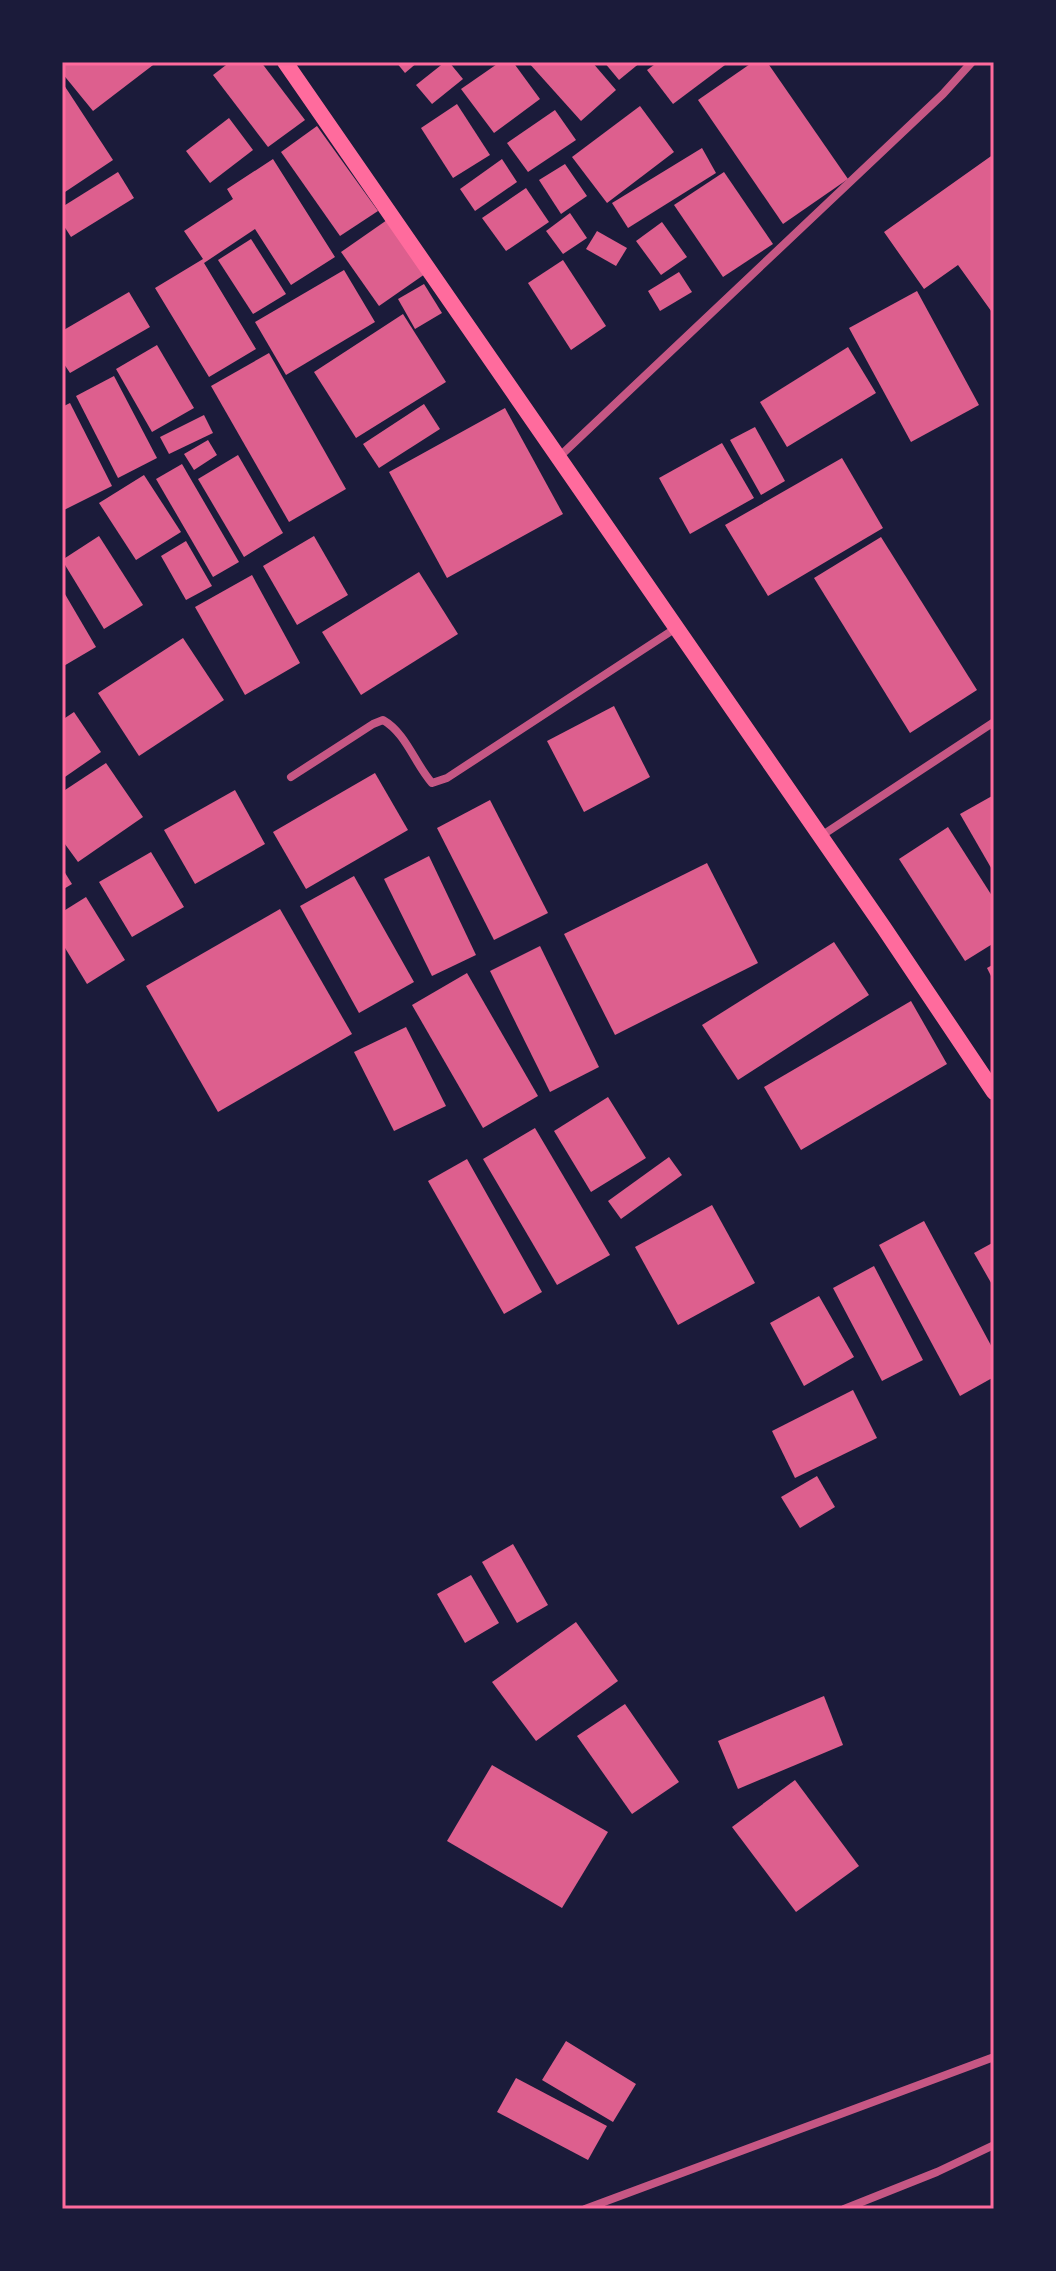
<svg xmlns="http://www.w3.org/2000/svg" width="1056" height="2271" viewBox="0 0 1056 2271" font-family="Arial,sans-serif">
	<style>
		.building { fill: #dd5f8e }
		.lines { fill: none; stroke-linecap: round; stroke-linejoin: round }
		.minor { stroke: #c65784; stroke-width: 8 }
		.secondary { stroke: #ff6b9d; stroke-width: 16 }
		.neatline { fill: none; stroke: #ff6b9d; stroke-width: 3 }
	</style>
	<rect width="100%" height="100%" fill="#1b1b3a"/>
	<g class="building">
		<path d="M62,62h95l-64,49 -31,-38z"/>
		<path d="M230,62h31l44,58 -37,27 -55,-72z"/>
		<path d="M396,62h22l-13,11z"/>
		<path d="M445,62h4l14,17 -31,25 -16,-19z"/>
		<path d="M500,62h13l27,37 -46,34 -33,-44z"/>
		<path d="M528,62h64l24,28 -35,31z"/>
		<path d="M604,62h37l-22,18z"/>
		<path d="M658,62h71l-56,42 -26,-34z"/>
		<path d="M753,62h14l81,117 -65,45 -85,-124z"/>
		<path d="M62,82l51,78 -51,34z"/>
		<path d="M457,104l33,51 -37,23 -32,-50z"/>
		<path d="M640,106l34,46 -67,51 -35,-46z"/>
		<path d="M555,110l21,30 -48,32 -21,-29z"/>
		<path d="M229,118l24,32 -43,33 -24,-32z"/>
		<path d="M317,126l61,85 -38,25 -59,-84z"/>
		<path d="M702,148l14,25 -88,55 -16,-25z"/>
		<path d="M994,154v161l-36,-50 -34,24 -40,-57z"/>
		<path d="M273,159l62,98 -44,28 -36,-56 -51,34 52,86 -47,28 -54,-89 48,-29 -19,-28 49,-32 -6,-10z"/>
		<path d="M502,159l15,23 -42,29 -15,-22z"/>
		<path d="M565,164l22,32 -26,18 -22,-34z"/>
		<path d="M118,172l16,26 -63,39 -9,-14v-16z"/>
		<path d="M724,172l49,72 -50,33 -49,-72z"/>
		<path d="M526,188l23,34 -43,29 -24,-33z"/>
		<path d="M570,213l17,25 -24,16 -17,-23z"/>
		<path d="M387,220l38,54 -46,32 -38,-54z"/>
		<path d="M662,222l25,35 -26,18 -25,-34z"/>
		<path d="M597,231l30,17 -11,18 -30,-17z"/>
		<path d="M251,239l35,55 -33,20 -35,-54z"/>
		<path d="M563,260l43,66 -35,24 -43,-67z"/>
		<path d="M344,270l31,52 -89,53 -31,-53z"/>
		<path d="M679,272l13,20 -32,19 -12,-20z"/>
		<path d="M424,284l18,29 -27,16 -17,-30z"/>
		<path d="M917,291l62,114 -68,37 -62,-114z"/>
		<path d="M129,292l21,35 -80,46 -8,-12v-30z"/>
		<path d="M403,314l43,68 -90,56 -42,-66z"/>
		<path d="M157,345l37,63 -42,24 -36,-63z"/>
		<path d="M848,347l28,46 -89,54 -27,-45z"/>
		<path d="M269,353l77,136 -57,33 -78,-136z"/>
		<path d="M114,376l43,82 -39,20 -42,-82z"/>
		<path d="M70,403l42,83 -50,25v-104z"/>
		<path d="M424,404l16,25 -61,39 -16,-24z"/>
		<path d="M505,408l58,106 -116,64 -58,-106z"/>
		<path d="M204,415l9,18 -44,21 -9,-17z"/>
		<path d="M755,427l30,54 -24,14 -31,-55z"/>
		<path d="M208,440l9,15 -23,15 -10,-16z"/>
		<path d="M722,443l32,55 -64,36 -31,-56z"/>
		<path d="M238,455l45,78 -39,24 -46,-78z"/>
		<path d="M842,458l41,70 -115,68 -43,-71z"/>
		<path d="M182,464l57,98 -26,15 -57,-98z"/>
		<path d="M144,475l37,57 -45,28 -37,-57z"/>
		<path d="M99,536l44,69 -39,24 -42,-69z"/>
		<path d="M314,536l34,59 -51,30 -34,-59z"/>
		<path d="M881,537l96,153 -67,43 -96,-155z"/>
		<path d="M186,541l26,45 -26,14 -25,-44z"/>
		<path d="M419,572l39,62 -97,61 -39,-63z"/>
		<path d="M252,575l48,88 -55,32 -50,-88z"/>
		<path d="M62,589l34,58 -34,20z"/>
		<path d="M183,638l41,62 -85,56 -41,-63z"/>
		<path d="M614,706l36,71 -66,35 -37,-71z"/>
		<path d="M74,712l27,40 -39,27v-59z"/>
		<path d="M106,763l37,54 -65,45 -16,-22v-48z"/>
		<path d="M375,773l33,57 -102,59 -33,-57z"/>
		<path d="M235,790l30,54 -70,40 -31,-54z"/>
		<path d="M992,796l2,2v75l-34,-59z"/>
		<path d="M490,800l58,113 -54,27 -57,-112z"/>
		<path d="M948,827l46,72v44l-29,18 -66,-102z"/>
		<path d="M151,852l33,55 -52,30 -33,-55z"/>
		<path d="M429,856l47,99 -44,21 -48,-97z"/>
		<path d="M707,863l51,100 -143,72 -51,-101z"/>
		<path d="M62,868l10,16 -10,6z"/>
		<path d="M354,876l60,106 -55,31 -59,-107z"/>
		<path d="M86,897l39,63 -38,24 -25,-41v-31z"/>
		<path d="M280,909l72,125 -134,78 -72,-126z"/>
		<path d="M834,942l35,53 -131,85 -36,-55z"/>
		<path d="M540,946l59,121 -49,25 -60,-121z"/>
		<path d="M994,964v18l-7,-14z"/>
		<path d="M467,973l71,123 -55,32 -71,-123z"/>
		<path d="M911,1001l36,63 -146,86 -37,-63z"/>
		<path d="M406,1027l40,79 -52,25 -40,-79z"/>
		<path d="M608,1097l38,61 -55,34 -37,-61z"/>
		<path d="M535,1128l75,127 -53,30 -74,-126z"/>
		<path d="M669,1157l13,18 -61,44 -13,-18z"/>
		<path d="M467,1159l75,133 -38,22 -76,-133z"/>
		<path d="M712,1205l43,78 -77,42 -43,-78z"/>
		<path d="M924,1221l70,130v26l-34,19 -81,-151z"/>
		<path d="M994,1242v46l-20,-35z"/>
		<path d="M874,1266l49,94 -41,21 -49,-93z"/>
		<path d="M819,1296l35,61 -50,29 -34,-63z"/>
		<path d="M853,1390l24,48 -82,40 -23,-47z"/>
		<path d="M817,1476l18,31 -35,21 -19,-31z"/>
		<path d="M513,1544l35,61 -31,18 -35,-61z"/>
		<path d="M471,1575l28,48 -34,20 -28,-49z"/>
		<path d="M576,1622l42,59 -82,60 -44,-59z"/>
		<path d="M824,1696l19,49 -105,44 -20,-48z"/>
		<path d="M625,1704l54,78 -47,32 -55,-78z"/>
		<path d="M492,1765l116,67 -46,76 -115,-67z"/>
		<path d="M795,1780l64,86 -63,46 -64,-85z"/>
		<path d="M566,2041l70,43 -23,38 -71,-42z"/>
		<path d="M516,2078l91,48 -19,34 -91,-48z"/>
	</g>
	<g class="lines">
		<g class="minor">
			<path d="M559,457l384,-363 29,-32"/>
			<path d="M291,777l82,-53 10,-4c23,13 32,44 49,63l15,-5 229,-150"/>
			<path d="M821,836l173,-114"/>
			<path d="M585,2209l409,-152"/>
			<path d="M844,2209l93,-37 57,-27"/>
		</g>
		<path class="secondary" d="M285,62l599,866 110,164"/>
	</g>
	<rect width="1056" height="2271" fill="none" stroke="#1b1b3a" stroke-width="128"/>
	<rect x="64" y="64" width="928" height="2143" class="neatline"/>
</svg>
